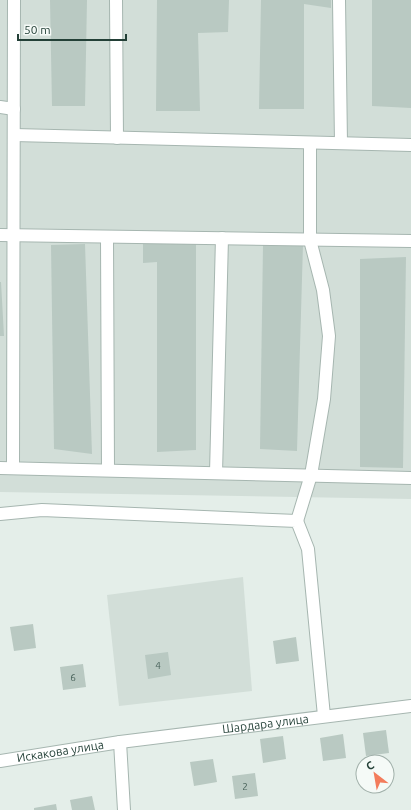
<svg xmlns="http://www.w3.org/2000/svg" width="411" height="810" viewBox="0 0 411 810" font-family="Ubuntu,sans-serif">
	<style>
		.built { fill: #d2ded8 }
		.building { fill: #b9c9c2 }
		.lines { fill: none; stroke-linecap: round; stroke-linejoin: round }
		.minor-casing { stroke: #a6b6b0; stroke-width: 14 }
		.minor { stroke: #fff; stroke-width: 12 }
		.labels { text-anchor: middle; stroke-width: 3; stroke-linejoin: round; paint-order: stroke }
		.number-label { font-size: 10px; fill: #48625a }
		.street-label { font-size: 12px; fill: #234037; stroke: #f5faf7 }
	</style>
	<rect width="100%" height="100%" fill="#e4eee9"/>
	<g class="built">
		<path d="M0,0h411v499l-411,-7z"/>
		<path d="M243,577l9,114 -133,15 -12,-111z"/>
	</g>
	<g class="building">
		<path d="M50,0h37l-2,106h-33z"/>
		<path d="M157,0h72l-1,32 -30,1 2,78h-44z"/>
		<path d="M261,0h70v8l-27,-4v105h-45z"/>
		<path d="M372,0h39v108l-39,-2z"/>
		<path d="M143,241l53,3v206l-39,2v-190l-14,1z"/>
		<path d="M85,244l7,210 -38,-5 -3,-204z"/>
		<path d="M303,244l-6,207 -37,-2 3,-204z"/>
		<path d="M406,257l-3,211 -43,-1v-208z"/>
		<path d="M0,282h1l3,54h-4z"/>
		<path d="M33,624l3,24 -22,3 -4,-24z"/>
		<path d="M296,637l3,24 -23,3 -3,-23z"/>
		<path d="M168,652l3,23 -23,4 -3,-24z"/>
		<path d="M83,664l3,23 -23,3 -3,-23z"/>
		<path d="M386,730l3,23 -23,3 -3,-23z"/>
		<path d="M343,734l3,24 -23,3 -3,-23z"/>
		<path d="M283,736l3,23 -23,4 -3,-24z"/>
		<path d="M213,759l4,23 -23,4 -4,-24z"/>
		<path d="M255,773l3,23 -23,3 -3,-23z"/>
		<path d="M92,796l3,14h-23l-2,-10z"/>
		<path d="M56,804l1,6h-23v-2z"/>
	</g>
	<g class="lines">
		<defs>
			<g id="minor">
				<path d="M116,0l1,138"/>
				<path d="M339,0l2,143"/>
				<path d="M0,107l14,2"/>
				<path d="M14,135l397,10"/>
				<path d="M0,235l411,6"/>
				<path d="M107,237l1,233"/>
				<path d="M0,468l411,10"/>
				<path d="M13,468l1,-468"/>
				<path d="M216,473l6,-235"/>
				<path d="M0,514l42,-4 255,11 11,28 16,167"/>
				<path d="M297,521l14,-46 13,-76 5,-63 -6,-46 -13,-50v-97"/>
				<path d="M120,742l4,68"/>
				<path id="s1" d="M0,761l120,-19 291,-36"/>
			</g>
		</defs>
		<use href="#minor" class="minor-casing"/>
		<use href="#minor" class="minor"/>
	</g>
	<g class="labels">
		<g class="number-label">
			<text x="158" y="669">4</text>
			<text x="73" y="681">6</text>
			<text x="245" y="790">2</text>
		</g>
		<g class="street-label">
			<text dy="4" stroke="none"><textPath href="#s1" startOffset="268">Шардара улица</textPath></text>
			<text dy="4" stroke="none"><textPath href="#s1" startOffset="61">Искакова улица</textPath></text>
		</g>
	</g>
	<g transform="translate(375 774) rotate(329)"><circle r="19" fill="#f5faf7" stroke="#a1b0aa"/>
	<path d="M0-3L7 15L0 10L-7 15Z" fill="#f37c5c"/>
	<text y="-6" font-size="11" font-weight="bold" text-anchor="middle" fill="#234037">С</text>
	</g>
	<path d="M18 34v6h108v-6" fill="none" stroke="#234037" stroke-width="2"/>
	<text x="24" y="34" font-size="12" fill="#234037" stroke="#f5faf7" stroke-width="3" paint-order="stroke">50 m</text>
</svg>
